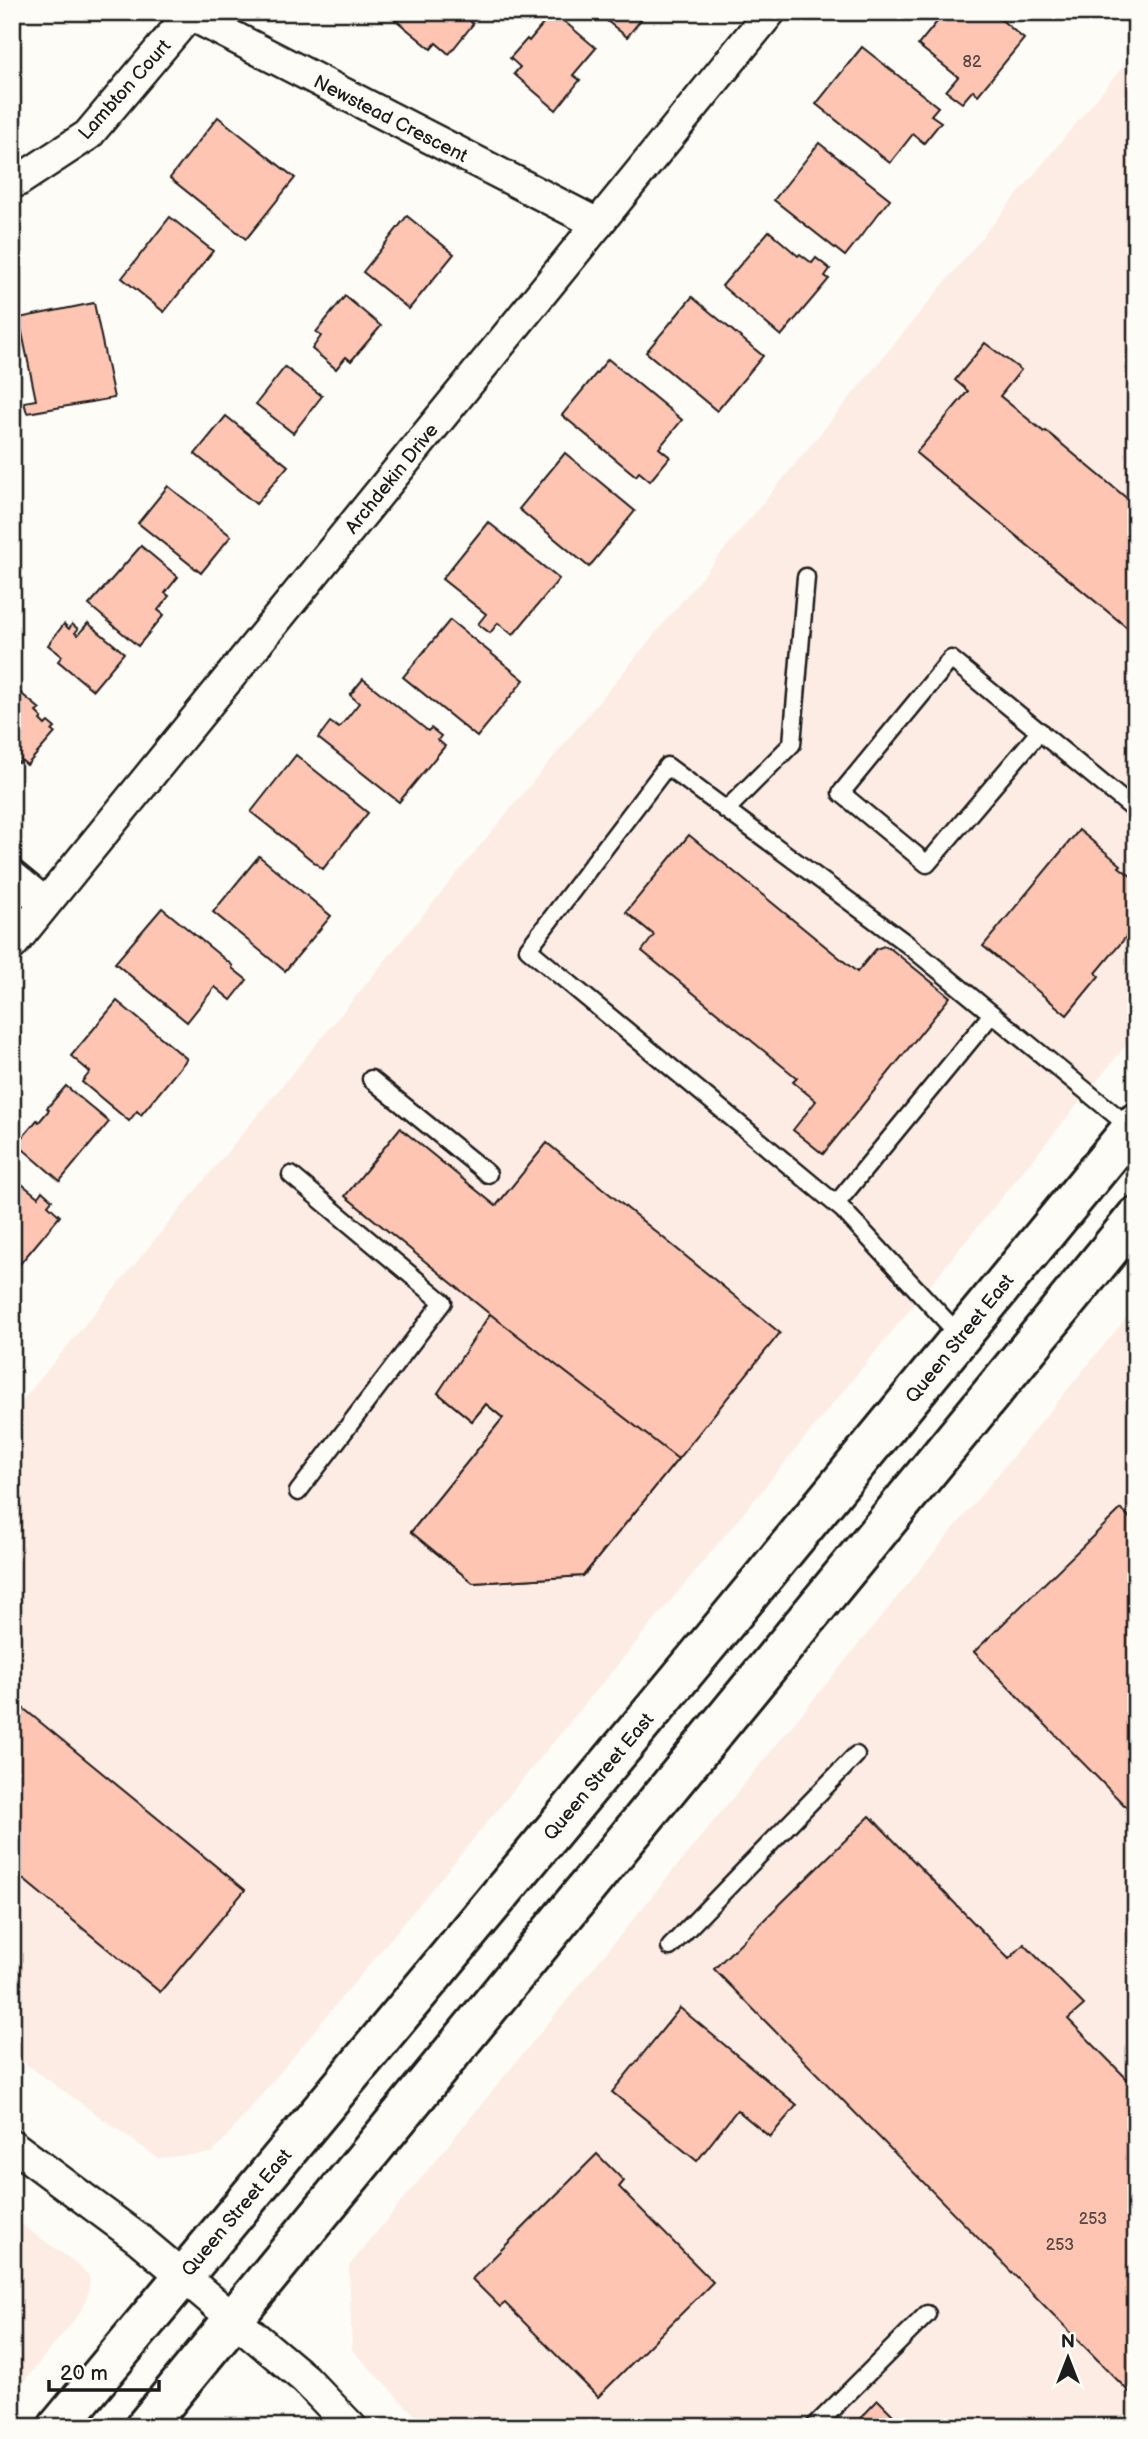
<svg xmlns="http://www.w3.org/2000/svg" width="1148" height="2439" viewBox="0 0 1148 2439" font-family="'Balsamiq Sans',sans-serif">
	<style>
		.built { fill: #fdece3 }
		.building { fill: #fec5b3; stroke: #1c1c1c; stroke-width: 2 }
		.lines { fill: none; stroke-linecap: round; stroke-linejoin: round }
		.lane-casing { stroke: #1c1c1c; stroke-width: 21 }
		.street-casing { stroke: #1c1c1c; stroke-width: 35 }
		.secondary-casing { stroke: #1c1c1c; stroke-width: 44 }
		.lane { stroke: #fdfcf7; stroke-width: 16 }
		.street { stroke: #fdfcf7; stroke-width: 30 }
		.secondary { stroke: #fdfcf7; stroke-width: 38 }
		.labels { text-anchor: middle; stroke-width: 6; stroke-linejoin: round; paint-order: stroke }
		.number-label { font-size: 16px; fill: #544642 }
		.street-label { font-size: 19px; fill: #1c1c1c; stroke: #fdfcf7 }
	</style>
	<rect width="100%" height="100%" fill="#fdfcf7"/>
	<filter id="ink" filterUnits="userSpaceOnUse"><feTurbulence type="fractalNoise" baseFrequency=".0143" numOctaves="2"/><feDisplacementMap in="SourceGraphic" scale="14" xChannelSelector="R" yChannelSelector="G"/><feConvolveMatrix kernelMatrix="1 2 1 2 8 2 1 2 1" color-interpolation-filters="sRGB"/></filter>
	<g filter="url(#ink)">
		<g class="built">
			<path d="M1135,52l1,981 -387,473 -536,647 -55,5 -146,-104v-641z"/>
			<path d="M1136,1306v1121h-710l-74,-77 -3,-84z"/>
			<path d="M12,2218l64,45 11,11 3,6 -3,18 -8,16 -67,82z"/>
		</g>
		<g class="building">
			<path d="M386,12h76l11,12 -24,30 -13,-11 -5,6z"/>
			<path d="M553,12l43,36 -23,27 7,5 -24,30 -42,-36 6,-7 -10,-9 17,-19 2,2z"/>
			<path d="M596,12h51l-20,25z"/>
			<path d="M945,12h47l32,27 -46,56 -5,-5 -11,13 -16,-12 12,-14 -40,-32z"/>
			<path d="M862,47l76,60 -7,8 10,7 -17,21 -11,-9 -23,29 -74,-59z"/>
			<path d="M218,117l77,61 -49,61 -76,-61z"/>
			<path d="M819,143l71,56 -45,57 -71,-56z"/>
			<path d="M407,216l47,38 -45,55 -46,-37z"/>
			<path d="M170,217l43,34 -49,61 -42,-34z"/>
			<path d="M769,231l29,25 2,-2 12,9 4,-5 14,11 -5,7 4,3 -48,57 -59,-50z"/>
			<path d="M345,296l36,30 -30,35 -5,-4 -10,12 -24,-20 9,-13 -5,-4z"/>
			<path d="M692,297l71,59 -46,55 -71,-59z"/>
			<path d="M94,303l20,95 -87,15 -3,-11 12,-2 -17,-82z"/>
			<path d="M985,343l36,27 -21,26 44,36 2,-1 90,75v129l-220,-182 52,-62 -13,-11z"/>
			<path d="M608,359l74,61 -23,28 11,9 -20,24 -11,-9 -3,4 -74,-61z"/>
			<path d="M285,367l37,29 -29,37 -37,-29z"/>
			<path d="M226,416l62,50 -32,38 -61,-50z"/>
			<path d="M565,453l70,58 -46,56 -70,-58z"/>
			<path d="M168,486l63,50 -30,37 -63,-50z"/>
			<path d="M488,522l71,57 -46,56 -15,-12 -8,10 -12,-9 8,-10 -44,-35z"/>
			<path d="M141,546l37,31 -13,16 4,3 -11,14 6,5 -26,31 -49,-41z"/>
			<path d="M450,620l74,60 -47,57 -74,-60z"/>
			<path d="M88,623l36,30 -31,37 -35,-29 4,-5 -14,-11 16,-21 5,5 3,-5 6,5 -3,4 3,2z"/>
			<path d="M363,679l65,52 3,-3 10,8 -3,4 7,6 -46,56 -81,-64 12,-16 9,6 20,-25 -9,-8z"/>
			<path d="M12,686l28,23 -4,3 6,6 -2,2 5,5 3,-3 7,6 -3,3 3,2 -28,32 -6,-5 -2,3 -7,-5z"/>
			<path d="M296,755l72,58 -45,56 -72,-57z"/>
			<path d="M1079,830l42,35 -2,2 17,13v45l-40,48 3,3 -32,39 -84,-69z"/>
			<path d="M689,835l168,137 19,-23 8,-3 7,3 59,48 -127,157 -30,-24 23,-29 -23,-19 4,-4 -155,-127 12,-16 -28,-23z"/>
			<path d="M259,856l72,60 -46,55 -72,-59z"/>
			<path d="M162,908l71,58 -1,2 15,12 -16,20 -16,-13 -28,35 -72,-59z"/>
			<path d="M117,1001l70,58 -46,56 -4,-4 -8,10 -47,-39 8,-10 -19,-16z"/>
			<path d="M66,1086l43,36 -49,59 -43,-37 20,-24 2,2 10,-12 -2,-2z"/>
			<path d="M400,1128l96,78 51,-63 233,190 -197,243 -110,7 -62,-51 92,-114 -17,-14 -14,17 -34,-28 59,-73 -152,-124z"/>
			<path d="M12,1176l26,21 4,-6 10,9 -4,5 12,11 -46,55z"/>
			<path d="M490,1314l188,145 -95,117 -110,7 -62,-51 92,-114 -17,-14 -14,17 -34,-28z"/>
			<path d="M1121,1509l15,15v293l-162,-165z"/>
			<path d="M12,1699l233,191 -85,102 -148,-122z"/>
			<path d="M870,1816l139,143 15,-15 60,61 -16,14 68,69v311l-422,-430z"/>
			<path d="M680,2008l117,97 -27,32 -33,-27 -40,51 -85,-69z"/>
			<path d="M597,2154l27,27 -5,6 94,95 -115,115 -93,-94 -5,4 -28,-28z"/>
			<path d="M878,2400l27,27h-53z"/>
		</g>
		<g class="lines">
			<defs>
				<g id="lane">
					<path d="M1040,731l-113,133 -86,-71 110,-134 185,152"/>
					<path d="M726,810l66,-66 14,-167"/>
					<path d="M371,1079l117,95"/>
					<path d="M291,1175l152,127 -145,190"/>
					<path d="M836,1204l156,-190"/>
					<path d="M960,1336l-117,-126 -315,-261 139,-183 240,178 224,184"/>
					<path d="M670,1947l186,-192"/>
					<path d="M814,2427l113,-113"/>
				</g>
				<g id="street">
					<path d="M185,12l413,212"/>
					<path d="M18,181l70,-46 101,-120"/>
					<path d="M12,876l33,27"/>
					<path d="M12,945l758,-933"/>
					<path d="M12,2145l128,95 165,139 46,48"/>
				</g>
				<g id="secondary">
					<path d="M58,2427l656,-790 422,-514"/>
					<path d="M145,2427l991,-1210"/>
				</g>
			</defs>
			<use href="#lane" class="lane-casing"/>
			<use href="#street" class="street-casing"/>
			<use href="#secondary" class="secondary-casing"/>
			<use href="#lane" class="lane"/>
			<use href="#street" class="street"/>
			<use href="#secondary" class="secondary"/>
		</g>
	</g>
	<g class="labels">
		<g class="number-label">
			<text x="972" y="67">82</text>
			<text x="1093" y="2224">253</text>
			<text x="1060" y="2250">253</text>
		</g>
		<g class="street-label">
			<text transform="translate(124 89) rotate(-48)" y="7">Lambton Court</text>
			<text transform="translate(391 118) rotate(27)" y="7">Newstead Crescent</text>
			<text transform="translate(391 478) rotate(-51)" y="7">Archdekin Drive</text>
			<text transform="translate(959 1338) rotate(-51)" y="7">Queen Street East</text>
			<text transform="translate(598 1776) rotate(-50)" y="7">Queen Street East</text>
			<text transform="translate(236 2212) rotate(-50)" y="7">Queen Street East</text>
		</g>
	</g>
	<rect width="1148" height="2439" fill="none" stroke="#fdfcf7" stroke-width="42"/>
	<rect x="21" y="21" width="1106" height="2397" fill="none" stroke="#1c1c1c" stroke-width="2.5" filter="url(#ink)"/>
	<g transform="translate(1068 2358)" stroke="#fdfcf7" stroke-width="5" paint-order="stroke">
	<path d="M0-5L12 26L0 18L-12 26Z" fill="#1c1c1c"/>
	<text y="-10" font-size="19" font-weight="bold" text-anchor="middle" fill="#1c1c1c">N</text>
	</g>
	<path d="M49 2380v10h110v-10" fill="none" stroke="#1c1c1c" stroke-width="3.5"/>
	<text x="60" y="2380" font-size="21" fill="#1c1c1c" stroke="#fdfcf7" stroke-width="5" paint-order="stroke">20 m</text>
</svg>
